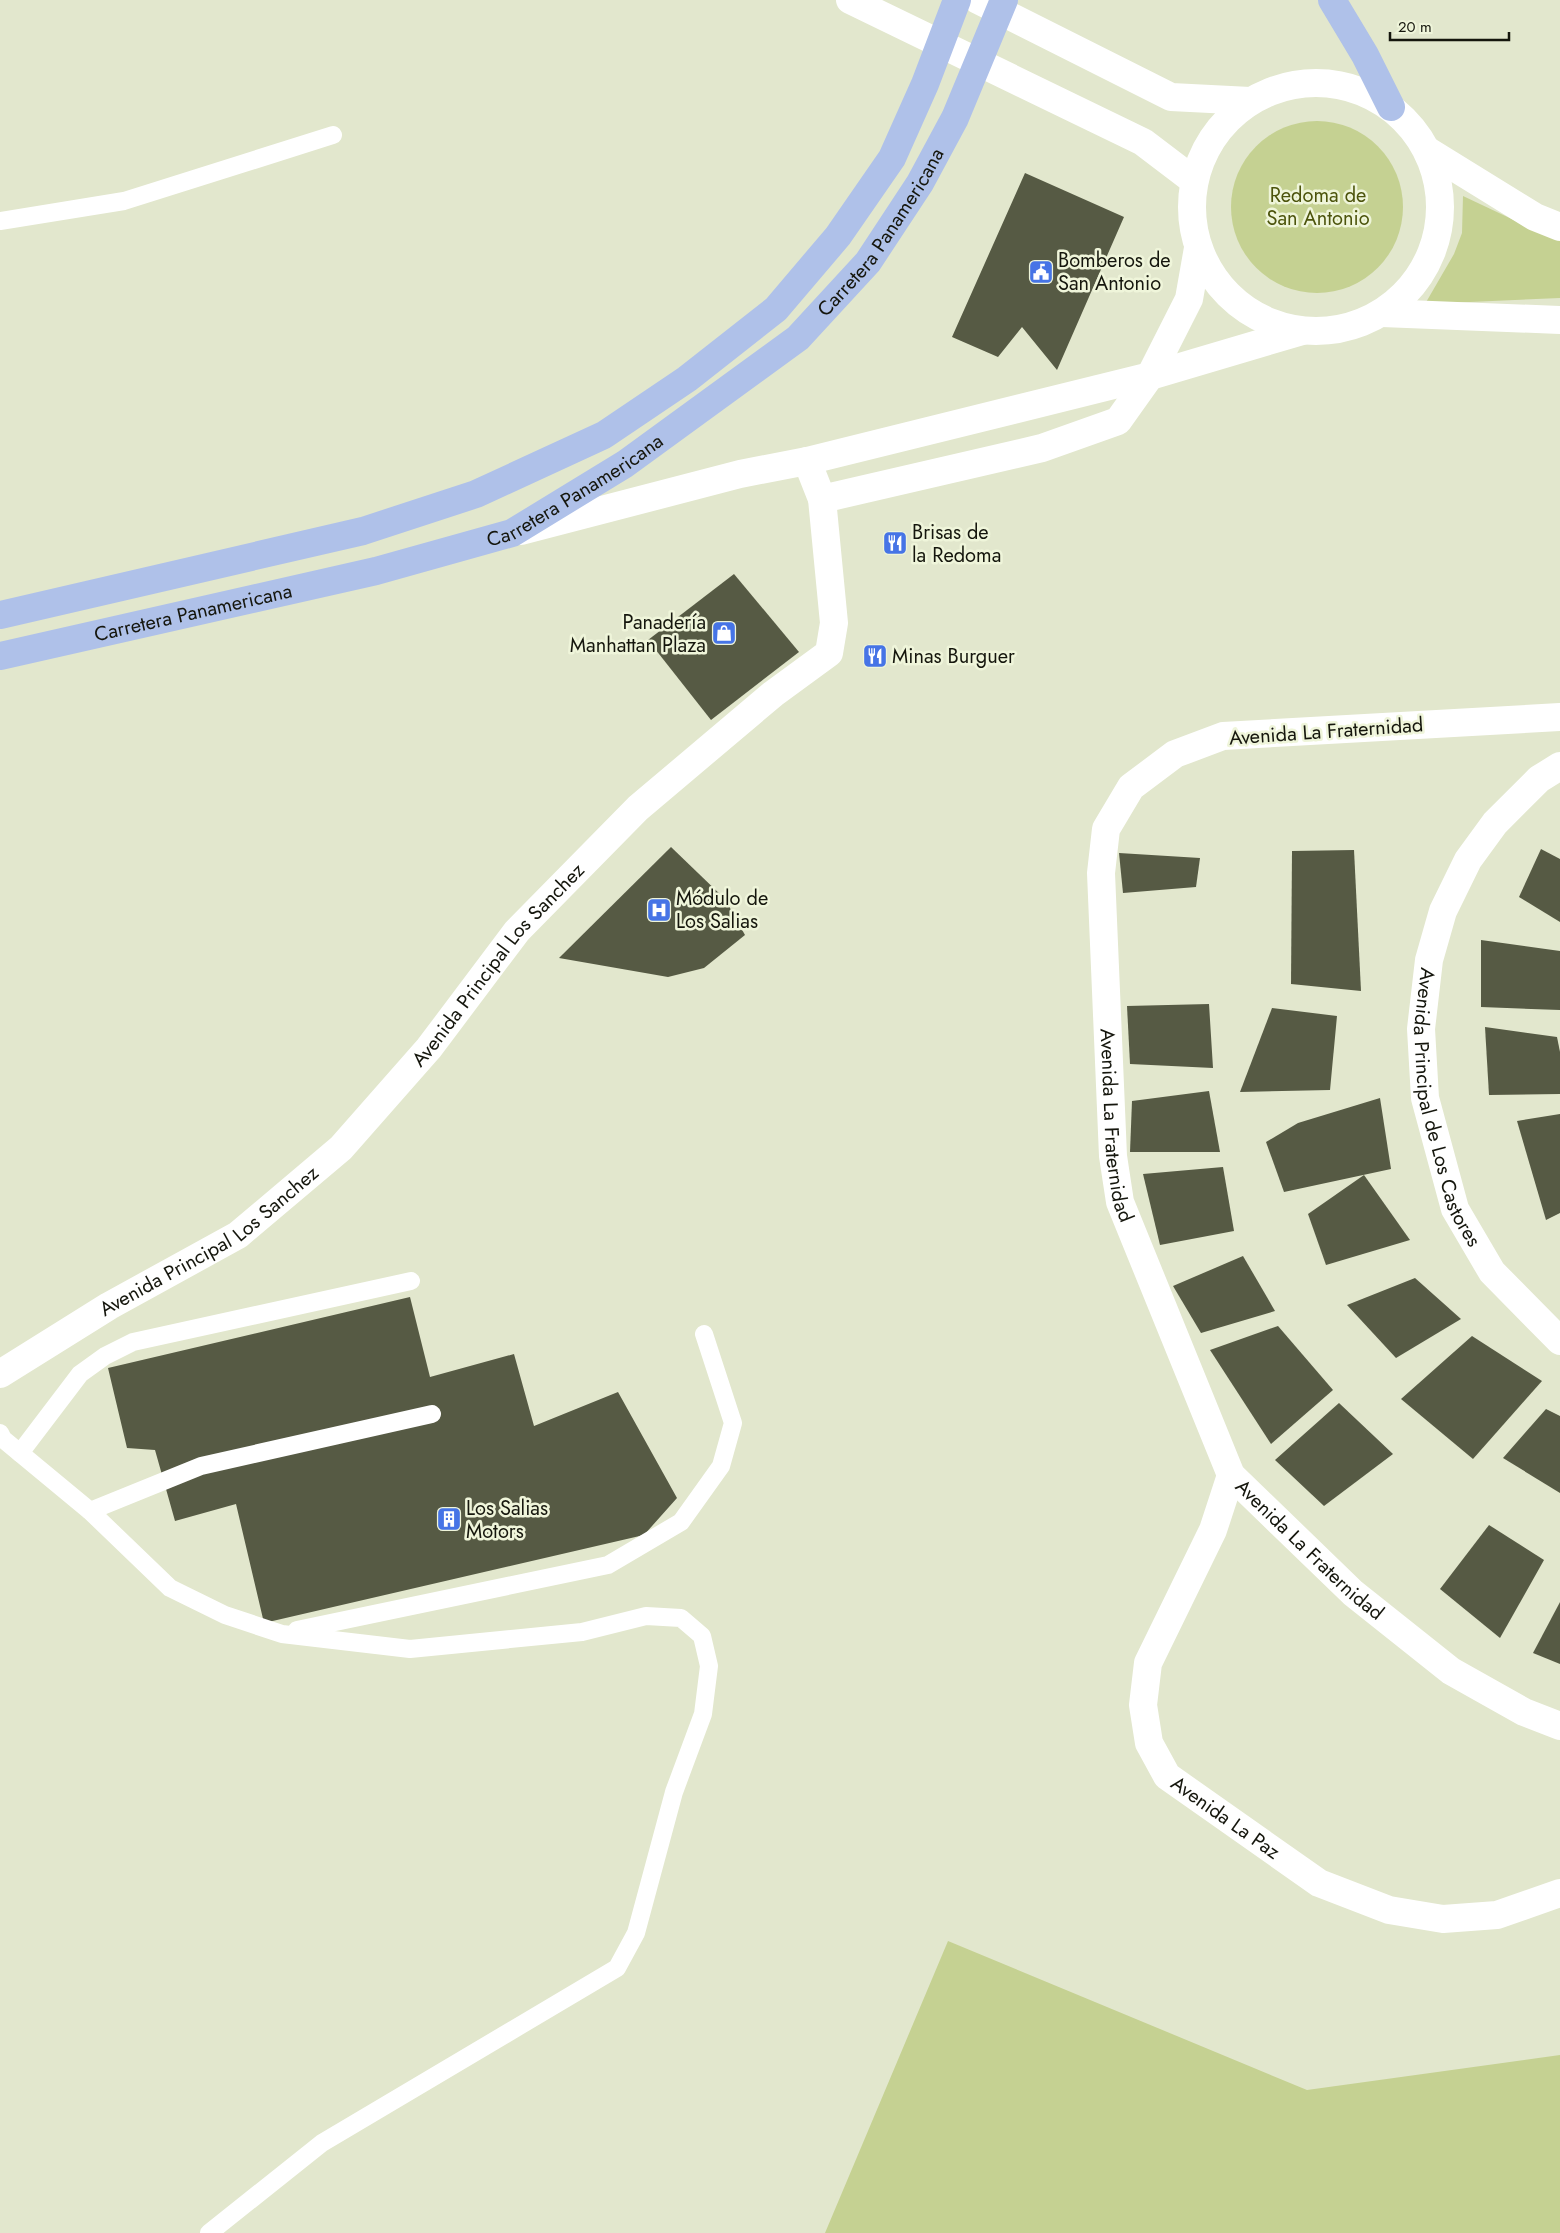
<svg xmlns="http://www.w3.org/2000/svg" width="1560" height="2233" viewBox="0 0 1560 2233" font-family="Jost,sans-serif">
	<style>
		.green { fill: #c5d192 }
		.building { fill: #565a44 }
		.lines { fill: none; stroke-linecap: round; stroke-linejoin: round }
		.lane { stroke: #fff; stroke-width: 18 }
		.street { stroke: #fff; stroke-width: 28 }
		.secondary { stroke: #fff; stroke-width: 28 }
		.primary { stroke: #afc1e9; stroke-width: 28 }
		.labels { text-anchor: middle; stroke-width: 5; stroke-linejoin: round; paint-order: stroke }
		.park-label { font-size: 20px; fill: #4c540c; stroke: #eff5da }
		.street-label { font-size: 20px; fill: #15160d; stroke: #eff5da }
		.poi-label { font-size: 20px; fill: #15160d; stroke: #eff5da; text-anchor: start }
	</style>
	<rect width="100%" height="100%" fill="#e2e7cd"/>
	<g class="green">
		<circle cx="1317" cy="207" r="86"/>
		<path d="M1463,196l70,33 27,10v59l-135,6 29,-50 8,-21z"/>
		<path d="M948,1941l359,149 253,-35v178h-735z"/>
	</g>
	<g class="building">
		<path d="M1025,173l99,44 -67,153 -35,-43 -24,30 -46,-20z"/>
		<path d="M734,574l65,78 -88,68 -63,-80z"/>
		<path d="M671,847l54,52 20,36 -41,33 -36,9 -109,-19z"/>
		<path d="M1541,849l19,10v63l-41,-25z"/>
		<path d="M1354,850l7,141 -70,-7 1,-133z"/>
		<path d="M1119,853l81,5 -4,29 -73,6z"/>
		<path d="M1481,940l79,11v59l-79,-3z"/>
		<path d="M1209,1004l4,64 -83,-4 -3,-58z"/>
		<path d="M1272,1008l65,8 -7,74 -90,2z"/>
		<path d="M1485,1027l72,10 3,15v42l-71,1z"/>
		<path d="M1209,1091l11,61h-90l2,-51z"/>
		<path d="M1380,1098l11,71 -107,23 -18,-50 32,-19z"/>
		<path d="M1560,1114v99l-14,7 -29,-99z"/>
		<path d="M1223,1167l11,64 -74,14 -17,-71z"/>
		<path d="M1364,1175l46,65 -84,25 -18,-51z"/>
		<path d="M1243,1256l32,55 -74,22 -28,-47z"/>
		<path d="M1415,1278l46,41 -65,39 -49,-53z"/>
		<path d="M410,1297l20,80 84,-23 20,72 84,-34 59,106 -33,37 -380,88 -28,-119 -61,17 -20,-71 -28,-2 -19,-80z"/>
		<path d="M1278,1326l55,64 -62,54 -61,-94z"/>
		<path d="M1472,1336l70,45 -69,78 -72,-60z"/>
		<path d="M1339,1403l54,51 -69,52 -49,-46z"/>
		<path d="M1546,1409l14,7v77l-57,-35z"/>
		<path d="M1489,1525l55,35 -44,78 -60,-49z"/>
		<path d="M1560,1602v62l-27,-11z"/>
	</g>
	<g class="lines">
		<g class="lane">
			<path d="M0,221l124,-20 209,-66"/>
			<path d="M0,1433l3,6 87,72 80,77 55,27 57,19 128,15 172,-17 64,-16 35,2 21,18 7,30 -6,48 -29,78 -38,141 -19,35 -295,175 -113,90"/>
			<path d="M20,1453l60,-79 25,-18 28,-14 278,-61"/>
			<path d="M90,1511l111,-45 231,-52"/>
			<path d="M297,1630l311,-65 73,-43 40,-56 12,-43 -29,-89"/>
		</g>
		<g class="street">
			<path d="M822,499l220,-51 76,-27 32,-45"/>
			<path id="s1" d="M1560,717l-337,19 -48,18 -44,33 -25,42 -5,44 12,283 7,46 111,273 122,118 98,78 73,41 36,14"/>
			<path id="s2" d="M1560,766l-21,13 -44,44 -27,37 -25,51 -14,49 -8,69 4,69 30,111 37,63 68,69"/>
			<path id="s3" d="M0,1374l109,-68 129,-71 103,-87 88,-100 88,-117 121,-123 135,-114 56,-41 5,-30 -12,-124 -15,-38"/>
			<path id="s4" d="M1231,1475l-18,55 -65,133 -5,42 6,38 18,33 152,107 70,27 54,9 54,-4 63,-22"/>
		</g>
		<g class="secondary">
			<path d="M850,0l293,142 50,38"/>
			<path d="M978,0l193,97 79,4"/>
			<circle cx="1316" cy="207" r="124"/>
			<path d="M1428,151l107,66 25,10"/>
			<path d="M1382,313l178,7"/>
			<path d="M1150,376l39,-77 9,-51"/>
			<path d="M521,531l219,-57 67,-13 343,-85 152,-45"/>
		</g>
		<g class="primary">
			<path d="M1332,0l33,55 26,52"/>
			<path d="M0,615l363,-84 113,-37 128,-59 83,-56 89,-70 62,-73 54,-78 33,-74 32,-84"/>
			<path id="s5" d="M0,656l376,-85 136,-38 113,-69 173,-126 70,-76 52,-79 35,-65 49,-118"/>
		</g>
	</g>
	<defs>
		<symbol id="civic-square" viewBox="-11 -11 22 22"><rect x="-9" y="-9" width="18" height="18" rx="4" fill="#4674e6" stroke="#eff5da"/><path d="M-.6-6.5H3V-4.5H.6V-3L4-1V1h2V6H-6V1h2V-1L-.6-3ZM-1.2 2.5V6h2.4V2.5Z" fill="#fff"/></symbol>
		<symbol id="restaurant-square" viewBox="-11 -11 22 22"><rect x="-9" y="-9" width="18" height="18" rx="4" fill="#4674e6" stroke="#eff5da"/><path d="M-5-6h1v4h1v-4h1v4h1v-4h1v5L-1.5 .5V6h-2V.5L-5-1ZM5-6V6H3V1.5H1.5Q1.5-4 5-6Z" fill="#fff"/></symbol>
		<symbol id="shop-square" viewBox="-11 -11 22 22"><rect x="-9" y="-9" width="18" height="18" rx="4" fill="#4674e6" stroke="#eff5da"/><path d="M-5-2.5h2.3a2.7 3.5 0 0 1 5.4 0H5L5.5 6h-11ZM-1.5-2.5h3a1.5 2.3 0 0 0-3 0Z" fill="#fff"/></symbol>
		<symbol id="hospital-square" viewBox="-11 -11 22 22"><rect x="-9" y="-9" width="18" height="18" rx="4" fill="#4674e6" stroke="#eff5da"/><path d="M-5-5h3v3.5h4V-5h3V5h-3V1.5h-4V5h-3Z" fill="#fff"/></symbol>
		<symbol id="building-square" viewBox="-11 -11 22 22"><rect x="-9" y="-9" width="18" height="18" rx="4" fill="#4674e6" stroke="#eff5da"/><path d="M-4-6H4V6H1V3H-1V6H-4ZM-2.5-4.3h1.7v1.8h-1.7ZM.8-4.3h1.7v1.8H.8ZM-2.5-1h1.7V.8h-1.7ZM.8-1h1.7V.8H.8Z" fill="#fff"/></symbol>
	</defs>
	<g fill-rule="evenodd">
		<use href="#civic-square" x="1027" y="258" width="28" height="28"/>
		<use href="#restaurant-square" x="881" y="529" width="28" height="28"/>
		<use href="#shop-square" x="710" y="619" width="28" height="28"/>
		<use href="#restaurant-square" x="861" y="642" width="28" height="28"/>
		<use href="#hospital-square" x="645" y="896" width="28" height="28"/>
		<use href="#building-square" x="435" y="1505" width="28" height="28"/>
	</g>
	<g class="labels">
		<g class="park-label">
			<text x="1318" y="202">Redoma de<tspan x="1318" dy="23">San Antonio</tspan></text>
		</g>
		<g class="street-label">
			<text dy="7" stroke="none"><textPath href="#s5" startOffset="1008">Carretera Panamericana</textPath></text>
			<text dy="7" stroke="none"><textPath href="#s5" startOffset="602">Carretera Panamericana</textPath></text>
			<text dy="7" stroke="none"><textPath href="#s5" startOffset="198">Carretera Panamericana</textPath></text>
			<text transform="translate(1326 731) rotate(-4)" y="7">Avenida La Fraternidad</text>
			<text dy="7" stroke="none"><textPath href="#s3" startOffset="652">Avenida Principal Los Sanchez</textPath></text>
			<text dy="7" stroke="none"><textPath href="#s2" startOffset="392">Avenida Principal de Los Castores</textPath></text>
			<text dy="7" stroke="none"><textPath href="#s1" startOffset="790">Avenida La Fraternidad</textPath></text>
			<text dy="7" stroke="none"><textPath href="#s3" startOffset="248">Avenida Principal Los Sanchez</textPath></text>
			<text dy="7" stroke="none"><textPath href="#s1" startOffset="1270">Avenida La Fraternidad</textPath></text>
			<text dy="7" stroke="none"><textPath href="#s4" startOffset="396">Avenida La Paz</textPath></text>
		</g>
		<g class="poi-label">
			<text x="1058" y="267">Bomberos de<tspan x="1058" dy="23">San Antonio</tspan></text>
			<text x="912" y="539">Brisas de<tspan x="912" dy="23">la Redoma</tspan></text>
			<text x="706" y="629" text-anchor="end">Panadería<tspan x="706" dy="23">Manhattan Plaza</tspan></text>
			<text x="892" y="663">Minas Burguer</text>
			<text x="676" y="905">Módulo de<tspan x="676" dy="23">Los Salias</tspan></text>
			<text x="466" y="1515">Los Salias<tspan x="466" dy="23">Motors</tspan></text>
		</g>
	</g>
	<path d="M1390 32v8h119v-8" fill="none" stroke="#15160d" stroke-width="2.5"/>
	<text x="1398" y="32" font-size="15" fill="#15160d" stroke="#eff5da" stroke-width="4" paint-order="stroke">20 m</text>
</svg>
